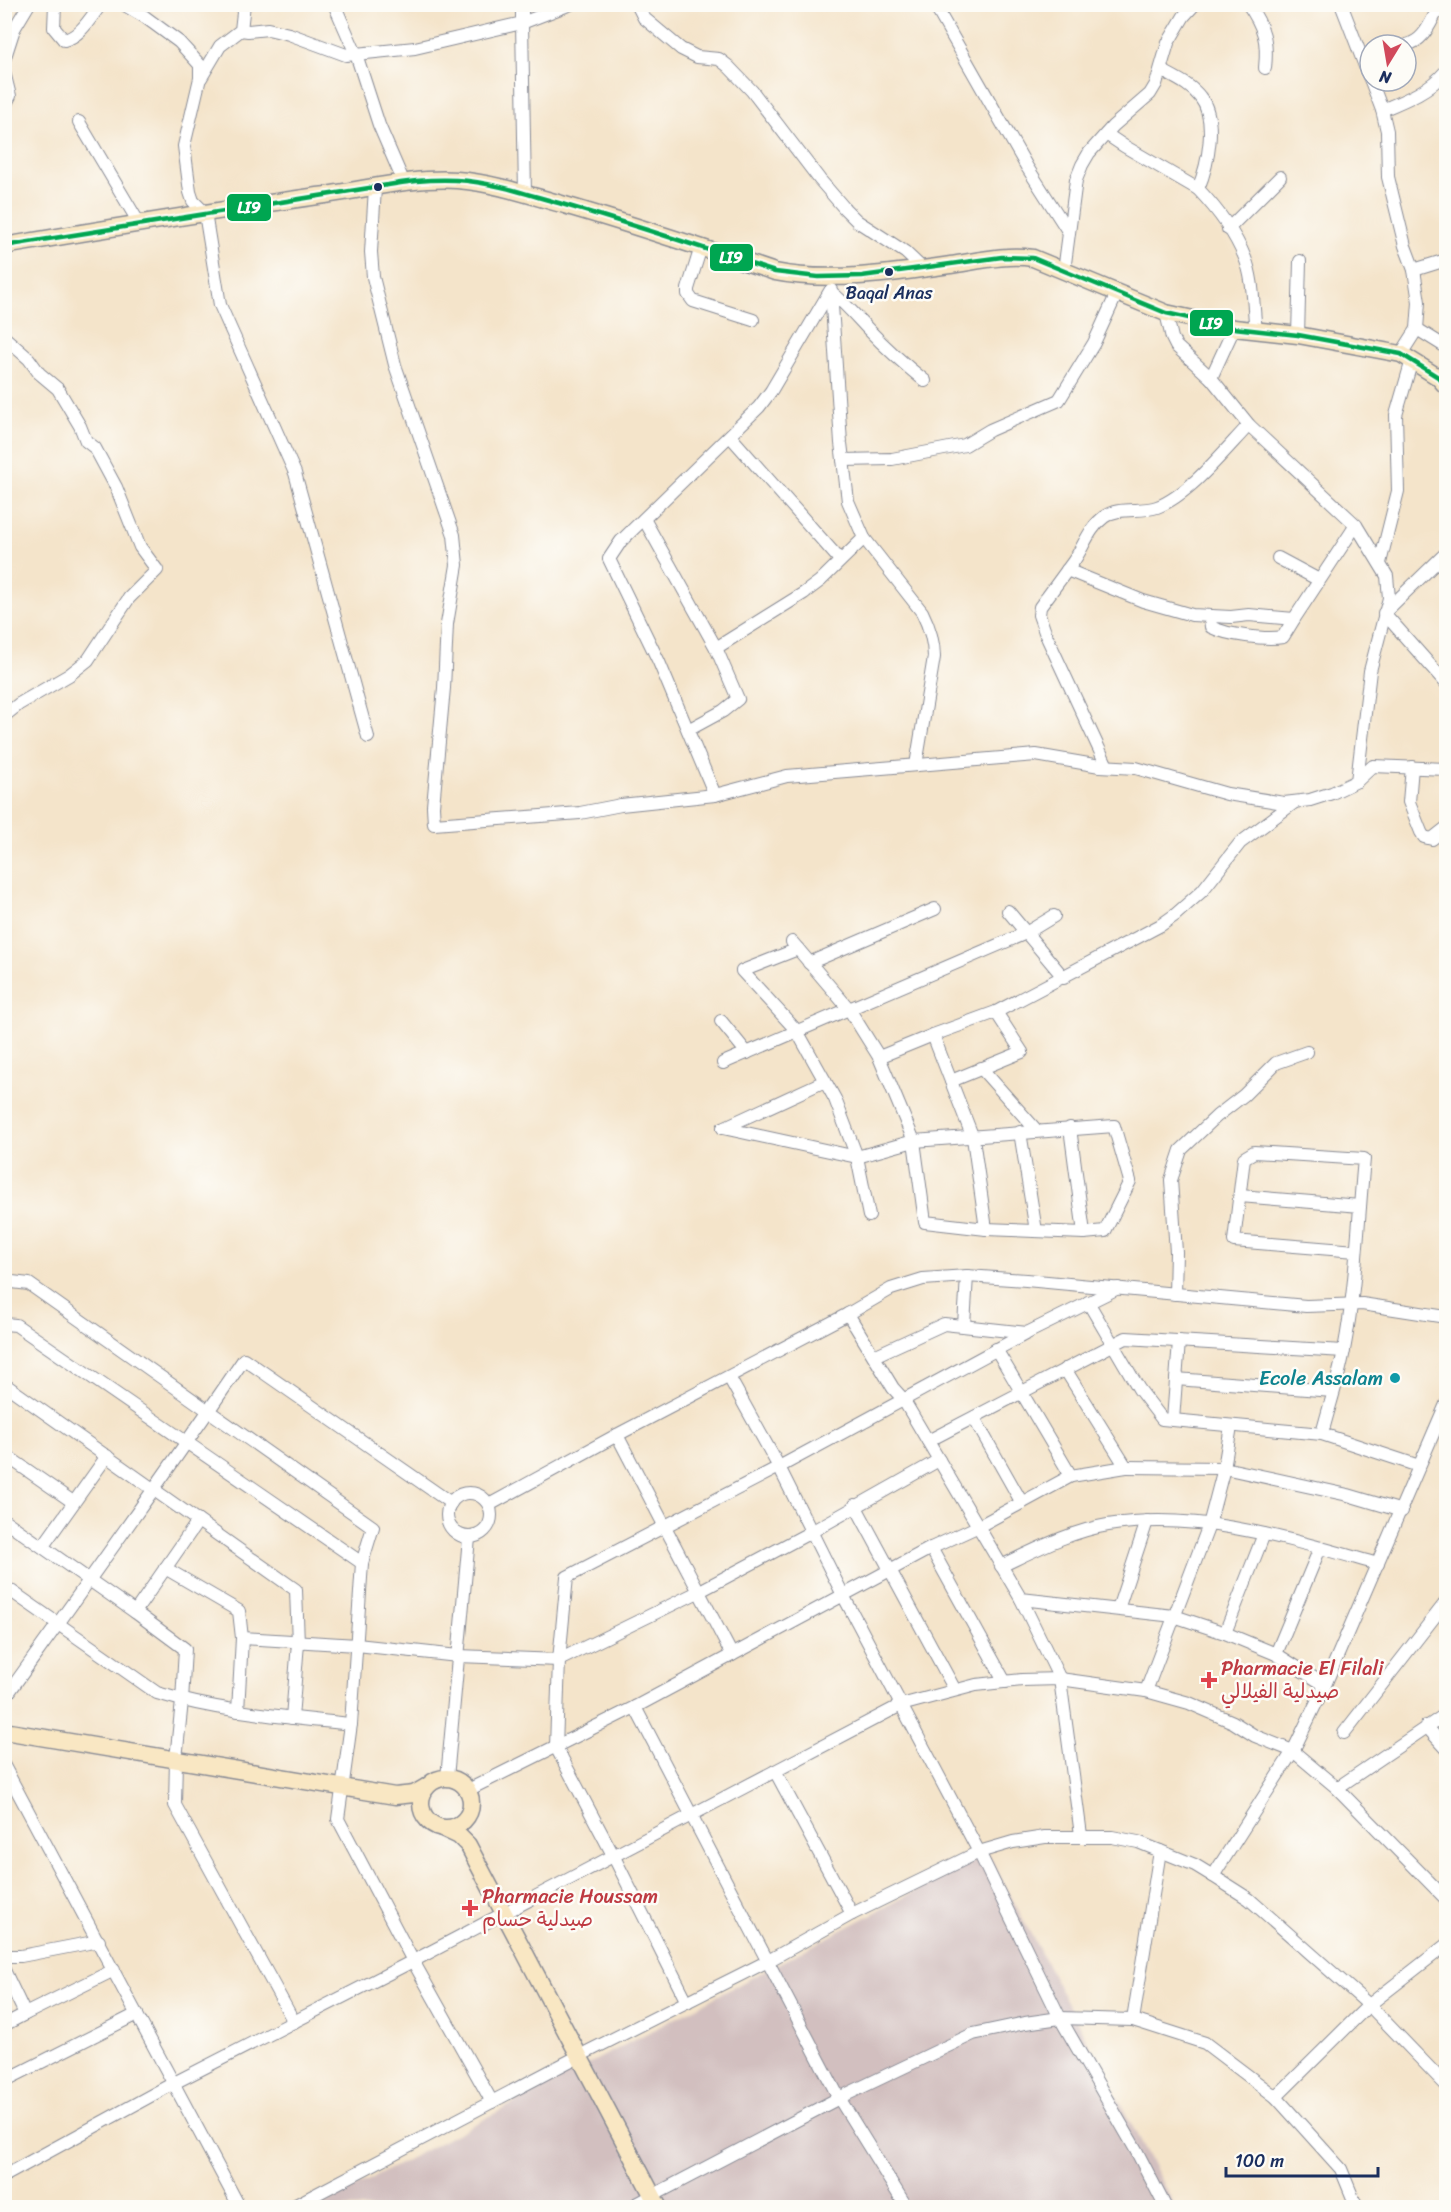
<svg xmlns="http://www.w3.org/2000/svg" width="1451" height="2212" viewBox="0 0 1451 2212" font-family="Sriracha,'Playpen Sans Arabic',sans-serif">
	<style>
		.industrial { fill: #d2bfbf }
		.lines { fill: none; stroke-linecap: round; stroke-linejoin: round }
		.street-casing { stroke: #888a94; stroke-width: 14 }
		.secondary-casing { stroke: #888a94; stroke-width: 19 }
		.street { stroke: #fff; stroke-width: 12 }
		.secondary { stroke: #f9e7c3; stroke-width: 16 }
		.bus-1-casing { stroke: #fdfcf7; stroke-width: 9 }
		.bus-1 { stroke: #00a651; stroke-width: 4.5 }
		.bus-dot { fill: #1b2f5e; stroke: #fdfcf7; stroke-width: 2 }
		.culture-dot { fill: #0f9aa8; stroke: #fdfcf7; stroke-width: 2 }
		.health-dot { fill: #e0444e; stroke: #fdfcf7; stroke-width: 2 }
		.labels { text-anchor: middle; stroke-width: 5; stroke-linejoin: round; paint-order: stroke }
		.bus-label { font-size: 18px; fill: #1b2f5e; stroke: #fdfcf7 }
		.culture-label { font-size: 20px; fill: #0d838f; stroke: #fdfcf7; text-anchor: end }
		.health-label { font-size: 20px; fill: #be3a42; stroke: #fdfcf7; text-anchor: start }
		.line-badge { stroke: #fdfcf7; stroke-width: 2 }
		.badge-label { font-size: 16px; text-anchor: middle; font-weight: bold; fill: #fff }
	</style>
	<rect width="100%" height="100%" fill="#fdfcf7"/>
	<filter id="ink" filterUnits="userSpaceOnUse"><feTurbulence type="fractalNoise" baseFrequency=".0167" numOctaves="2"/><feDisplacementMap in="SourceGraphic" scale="12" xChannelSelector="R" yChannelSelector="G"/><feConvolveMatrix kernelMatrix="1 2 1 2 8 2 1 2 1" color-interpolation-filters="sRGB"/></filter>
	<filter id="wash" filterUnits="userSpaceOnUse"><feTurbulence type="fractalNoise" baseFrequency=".008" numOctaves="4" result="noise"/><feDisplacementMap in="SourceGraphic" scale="24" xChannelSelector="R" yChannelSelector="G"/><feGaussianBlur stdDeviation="1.35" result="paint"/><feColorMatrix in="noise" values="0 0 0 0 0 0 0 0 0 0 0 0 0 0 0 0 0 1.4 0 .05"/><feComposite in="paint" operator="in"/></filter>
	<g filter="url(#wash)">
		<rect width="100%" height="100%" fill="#f4e4ca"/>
		<path class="industrial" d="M988,1853l187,354 -859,1z"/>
	</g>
	<g filter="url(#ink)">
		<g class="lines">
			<defs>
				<g id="street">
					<path d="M55,4l-1,24 10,12c16,-3 27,-23 37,-36"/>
					<path d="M123,4l22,13 34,25 21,23v13l-16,68 6,46 3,9 12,12 15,92 75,168 73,264"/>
					<path d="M334,4l22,50 23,71 25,58"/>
					<path d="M637,4l7,14 37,31 16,8 22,2 9,7 24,25 68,89 25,29 12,12 48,31 18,17"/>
					<path d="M934,4l93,163 41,64"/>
					<path d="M1248,4c16,23 20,37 17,64"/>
					<path d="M1341,4l29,75"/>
					<path d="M241,30l7,1 20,-2 21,5 57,21 69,-7 107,-25v-19"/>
					<path d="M1406,45c18,-4 23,-20 32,-36"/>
					<path d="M4,60l10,-31 15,-25"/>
					<path d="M1161,70c14,8 29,14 39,27 18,22 8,68 -2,92 18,19 37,44 47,69 9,22 8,49 11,73"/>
					<path d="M4,72l6,24 -6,11"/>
					<path d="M201,78l19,-32 21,-16 3,-26"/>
					<path d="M1371,81l11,29 5,21 1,46 17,69 9,24 5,32 -2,27 -16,25"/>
					<path d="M1382,110c24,-10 47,-19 64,-39"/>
					<path d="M79,122l60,101"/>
					<path d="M1106,134l18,12 74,43"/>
					<path d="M375,188l-4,64 2,25 22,88 59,170 3,30 -10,59 -3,64 -11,118 1,18 146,-11 41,-8 94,-10 72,-19 249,-21 64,11 36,2 91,26 57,9 26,-3 22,-7 25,-12 16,-15 73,3"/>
					<path d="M525,194l-3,-171 49,-19"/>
					<path d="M1228,229l52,-52"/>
					<path d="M701,247l-13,42v5l5,7 60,19"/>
					<path d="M1414,270l32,-10"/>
					<path d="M1064,271l12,-91 6,-15 7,-12 24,-27 37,-32 6,-10 12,-41 16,-27 11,-12"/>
					<path d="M831,290l10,153 7,58 16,37 58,74c7,14 12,28 12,45l-18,108"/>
					<path d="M1166,313l6,25 4,8 35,32 38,47 107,100 31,51 2,22 -19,73 -13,110"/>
					<path d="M1417,329l29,18"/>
					<path d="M1298,335l2,-74"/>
					<path d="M4,337l25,22 10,14 19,16 22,37 6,15 9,7 21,39 24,60 17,23 -28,28 -41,62 -19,15 -50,29 -15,12"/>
					<path d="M1211,378l23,-50"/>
					<path d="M730,436l110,124"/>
					<path d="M843,460l49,-1 73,-14 25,-15 69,-30 35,-57 23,-50"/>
					<path d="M644,519l72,129 22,51 -15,12 -35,19"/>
					<path d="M1278,558l41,22"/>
					<path d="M1380,563l18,-72 -2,-76 16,-55"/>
					<path d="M1067,570l76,31 49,14 39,2 18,-2 45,4 62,-94"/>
					<path d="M1385,612l61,-59"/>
					<path d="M1384,613l62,70"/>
					<path d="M1210,617l1,10c16,8 54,13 72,10l11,-18"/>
					<path d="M716,648l88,-55 16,-12 44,-43"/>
					<path d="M1107,766l-61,-131 -7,-20 1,-8c11,-15 22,-30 33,-45 10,-14 16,-34 31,-45 15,-11 36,-4 53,-10 32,-12 68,-57 92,-82"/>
					<path d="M1412,767l-3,35 12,30 3,5 8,2 14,-11"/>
					<path d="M715,795l-56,-133 -50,-103 12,-18 138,-134 12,-16 59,-100c15,12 25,24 38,38 17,18 37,36 57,52"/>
					<path d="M1008,911l56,67"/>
					<path d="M792,942l57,67 30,48 35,84 11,81 61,7 98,4 -14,-105"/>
					<path d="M798,949l-56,22 55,60 38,68 22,58 12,59"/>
					<path d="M809,963l126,-54"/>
					<path d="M721,1021l26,32"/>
					<path d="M933,1035l40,103 13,91"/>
					<path d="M879,1057l54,-22 63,-23 165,-87 14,-10 27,-24 38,-48 55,-41"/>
					<path d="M723,1063l303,-130 28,-17"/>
					<path d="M981,1068l56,63"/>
					<path d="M951,1081l71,-29 -26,-40"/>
					<path d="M723,1128l134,29 57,-16 200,-15 16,55 -25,50 -21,2"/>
					<path d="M723,1128l102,-47"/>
					<path d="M1020,1132l16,99"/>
					<path d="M1240,1196l120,10"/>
					<path d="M4,1281l25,3 344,243 -11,36"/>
					<path d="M1175,1294l1,-42 -5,-72 10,-30 36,-34 27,-21 32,-32 31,-11"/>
					<path d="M1088,1302l51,87 23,30 160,15 97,32"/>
					<path d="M848,1314l45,74 10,11 118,200 39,80 21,156"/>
					<path d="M4,1324l12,1 346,238 -11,161 -13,95 75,142 79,141"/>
					<path d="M964,1325l3,-49"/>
					<path d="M996,1349l75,127"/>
					<path d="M874,1356l70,-32 83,9"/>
					<path d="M729,1377l50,90 65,130 135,255 81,166 76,132 30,58"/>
					<path d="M1176,1379l157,12"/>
					<path d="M4,1384l292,206 2,53 -6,75"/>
					<path d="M974,1418l48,85"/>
					<path d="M1173,1420l6,-79"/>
					<path d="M1322,1434c7,-28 17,-56 22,-84 12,-62 14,-128 20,-191l-110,-7 -10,6 -10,83 122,10"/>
					<path d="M617,1435l115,220"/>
					<path d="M928,1441l198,-103 218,13"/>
					<path d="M4,1454l69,48"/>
					<path d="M1126,1467l98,1 124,27 54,16"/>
					<circle cx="469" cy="1515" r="22"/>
					<path d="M489,1505l128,-70 231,-121 43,-25 32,-10 44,-3 59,4 280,26 56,-2 84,13"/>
					<path d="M855,1505l100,185"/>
					<path d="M4,1520l131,92 50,37 -3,52 -6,58 -1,46 119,217"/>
					<path d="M43,1546l64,-90"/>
					<path d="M931,1548l74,134"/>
					<path d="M1001,1566c34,-16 70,-35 107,-41 91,-15 184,15 270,39"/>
					<path d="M165,1568l74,43 3,27 -4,73"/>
					<path d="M4,1586l153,107c63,19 129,24 194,31"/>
					<path d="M1021,1599l153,17 51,17 51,21 49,31"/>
					<path d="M1118,1609l29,-88"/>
					<path d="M135,1612l63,-91"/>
					<path d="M1225,1633l39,-99"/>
					<path d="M242,1638l115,7 101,11 101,4 139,-68 113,-60 128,-72"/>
					<path d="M1276,1654l44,-106"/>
					<path d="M1146,1691l63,-166 15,-57 7,-42"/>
					<path d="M4,1699c81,-113 162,-225 240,-340l207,144"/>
					<path d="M635,1707l204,391 68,110"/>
					<path d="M1426,1726l20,22"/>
					<path d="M1344,1733l102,-131"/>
					<path d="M4,1766l236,442"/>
					<path d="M775,1771l77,143"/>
					<path d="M447,1778l22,-240"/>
					<path d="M1337,1788l109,-74"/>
					<path d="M468,1790l167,-83 296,-159 48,-22 92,-50 55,-9 -61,-98"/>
					<path d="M1213,1876l80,-125 32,-66 121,-281"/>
					<path d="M4,1956h17l78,-15"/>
					<path d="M4,1970l21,44 -21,11"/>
					<path d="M687,2002l-74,-147 -57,-108 3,-87 8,-83 212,-110 248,-134 91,-45"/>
					<path d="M25,2014l89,-44"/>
					<path d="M1133,2020l27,-169"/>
					<path d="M4,2081l133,-67"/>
					<path d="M1276,2097l93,-92 77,-60"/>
					<path d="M4,2176l170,-93 239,-122 488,-256 75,-20 46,-5 38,-1 86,12 43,12 44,19 22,14 38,15 44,37 109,111"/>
					<path d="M290,2208l289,-152 189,-95 84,-47 127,-62 34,-10 32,-5h67l26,5 57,23 18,11 36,23 120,106 77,80"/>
					<path d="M629,2208l210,-110 134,-64 52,-11 35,-5 73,2 72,23 71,54 65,72 16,39"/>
				</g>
				<g id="secondary">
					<path d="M4,246c105,-18 209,-35 314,-50 44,-6 95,-19 139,-16 38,3 75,16 111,26 69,20 138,43 207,66 54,11 121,1 175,-7 28,-4 55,-11 83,-7l133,55 68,15 64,7 103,19 37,23 8,9"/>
					<path d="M4,1731l391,65 19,-2 12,-7"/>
					<circle cx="446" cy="1803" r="25"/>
					<path d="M442,1828l17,8 9,9 191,363"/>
				</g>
			</defs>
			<use href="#street" class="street-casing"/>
			<use href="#secondary" class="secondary-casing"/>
			<use href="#street" class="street"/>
			<use href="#secondary" class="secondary"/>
			<defs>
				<path id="bus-1" d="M4,246l384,-61c22,-4 45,-6 68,-5 36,2 71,14 106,24 72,21 142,44 213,68l43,5 44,-1 140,-19 31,1 133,55 68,15 64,7 103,19 37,23 8,9"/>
			</defs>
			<use href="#bus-1" class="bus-1-casing"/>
			<use href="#bus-1" class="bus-1"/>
		</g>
	</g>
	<g class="bus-dot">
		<circle cx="378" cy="187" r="5"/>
		<circle cx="889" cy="272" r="5"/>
	</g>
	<circle class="culture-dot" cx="1395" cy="1378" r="6"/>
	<g class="health-dot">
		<path d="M1206 1671h6v6h6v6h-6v6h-6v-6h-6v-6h6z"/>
		<path d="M467 1899h6v6h6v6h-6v6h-6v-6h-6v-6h6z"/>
	</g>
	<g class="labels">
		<g class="bus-label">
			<text x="889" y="299">Baqal Anas</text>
		</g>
		<g class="culture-label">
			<text x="1383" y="1385">Ecole Assalam</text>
		</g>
		<g class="health-label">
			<text x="1221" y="1675">Pharmacie El Filali<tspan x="1221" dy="23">صيدلية الفيلالي</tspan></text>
			<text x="482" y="1903">Pharmacie Houssam<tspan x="482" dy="23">صيدلية حسام</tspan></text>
		</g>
	</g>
	<g class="line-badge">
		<rect x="226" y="193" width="46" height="29" rx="6" fill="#00a651"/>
		<rect x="709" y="243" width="45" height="29" rx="6" fill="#00a651"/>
		<rect x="1189" y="309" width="45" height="28" rx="6" fill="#00a651"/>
	</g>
	<g class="badge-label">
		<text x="249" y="213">LI9</text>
		<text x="731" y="263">LI9</text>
		<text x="1211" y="329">LI9</text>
	</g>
	<rect width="1451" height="2212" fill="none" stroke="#fdfcf7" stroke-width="24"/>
	<g transform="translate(1388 63) rotate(191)"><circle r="28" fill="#fdfcf7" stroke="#a3aaba" stroke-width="1.5"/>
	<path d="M0-4.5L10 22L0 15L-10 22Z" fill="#d1495b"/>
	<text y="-9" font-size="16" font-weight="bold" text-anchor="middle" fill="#1b2f5e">N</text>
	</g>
	<path d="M1226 2167v9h152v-9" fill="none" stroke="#1b2f5e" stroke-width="3"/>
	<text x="1235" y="2167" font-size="18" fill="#1b2f5e" stroke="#fdfcf7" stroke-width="4.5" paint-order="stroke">100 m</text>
</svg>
